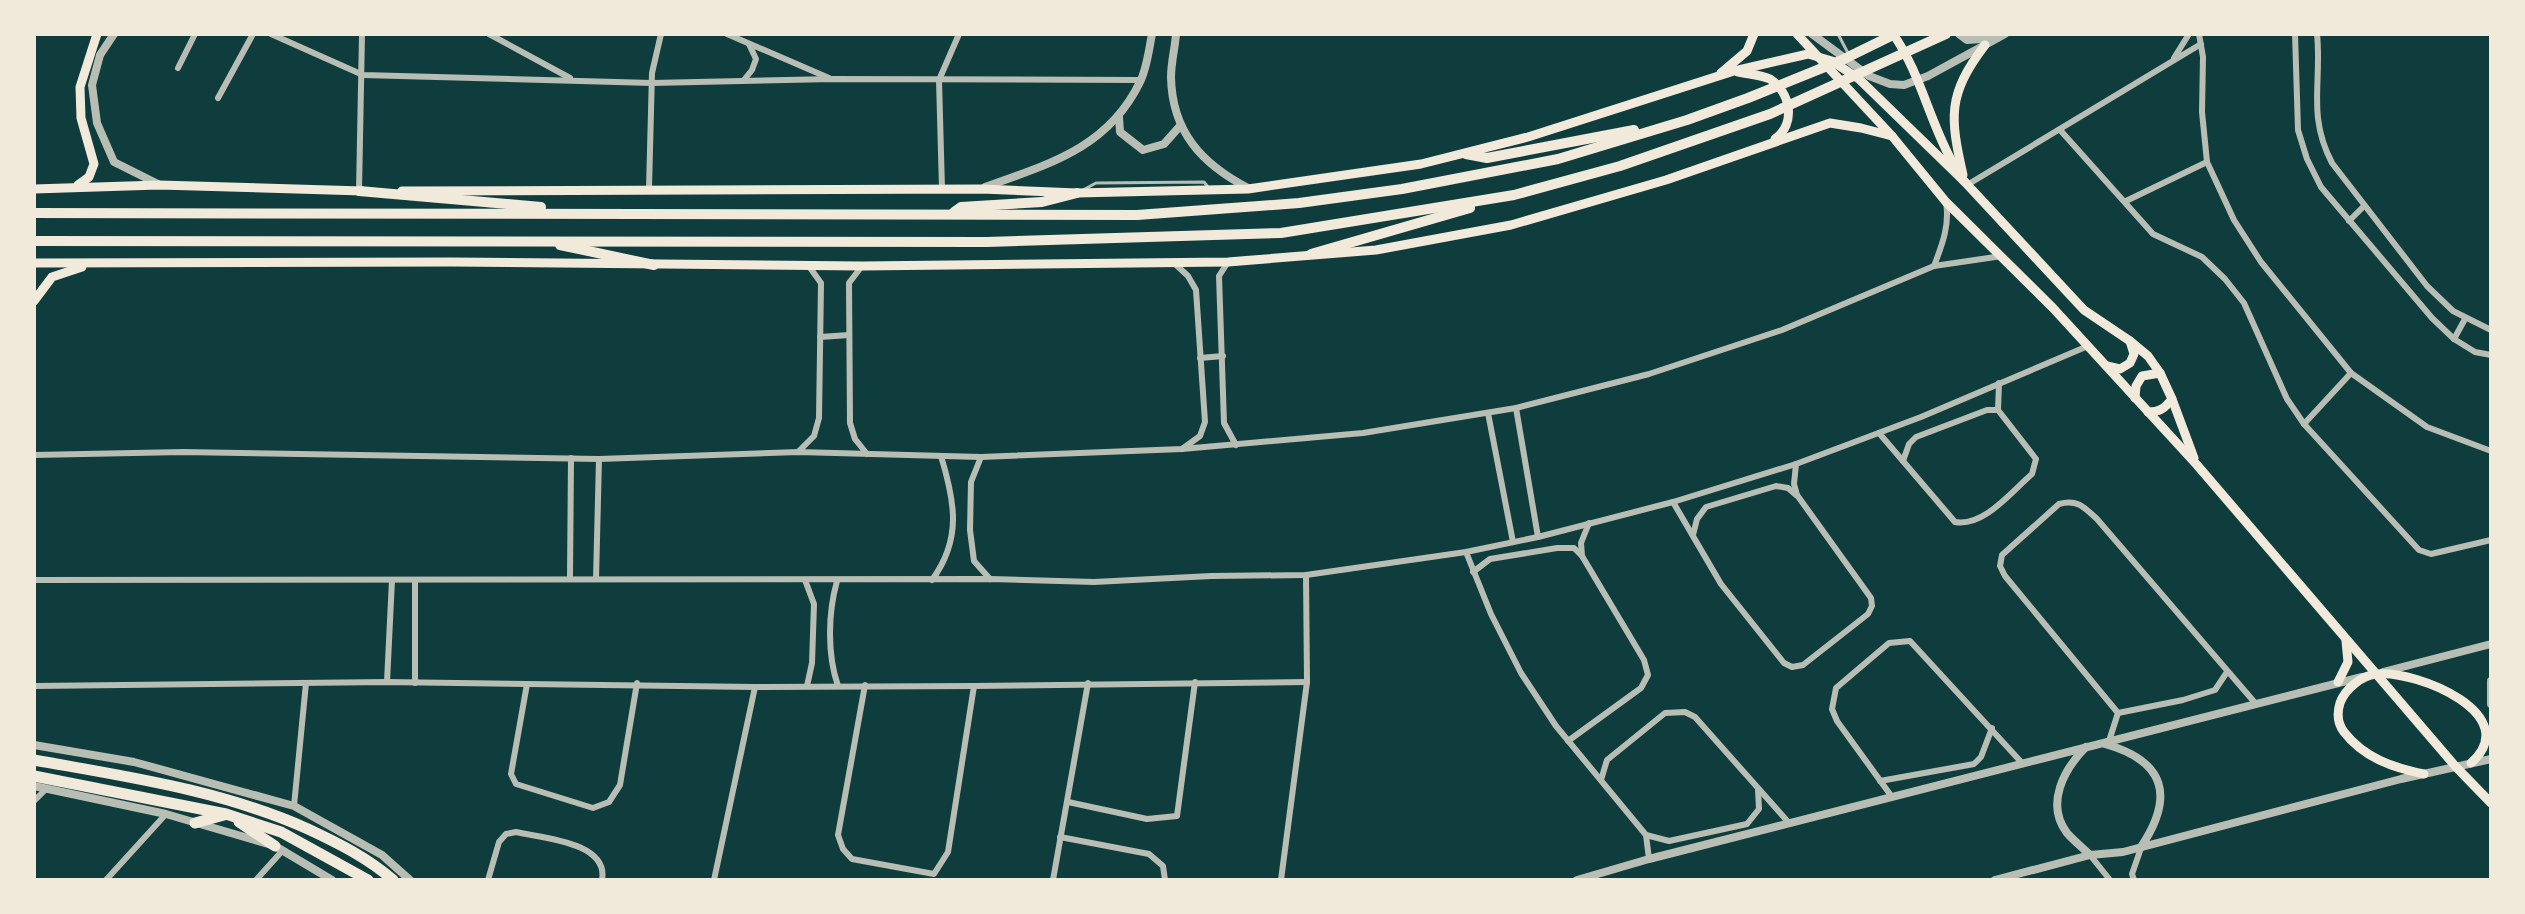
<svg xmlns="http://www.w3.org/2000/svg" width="2525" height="914" viewBox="0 0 2525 914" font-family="'Varela Round',sans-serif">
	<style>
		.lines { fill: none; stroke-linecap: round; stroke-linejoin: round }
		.service { stroke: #b8beb3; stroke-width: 3 }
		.minor { stroke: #b8beb3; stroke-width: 6 }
		.tertiary { stroke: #b8beb3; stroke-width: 8 }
		.secondary { stroke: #f1e9da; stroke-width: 9 }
		.primary { stroke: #f1e9da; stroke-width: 10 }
		.trunk { stroke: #f1e9da; stroke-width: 11 }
	</style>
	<rect width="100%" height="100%" fill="#0f3d3e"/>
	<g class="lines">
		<g class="service">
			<path d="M1838,34l11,21"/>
			<path d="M1083,190l13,-7 108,-1 4,5"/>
		</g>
		<g class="minor">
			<path d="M271,34l92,41 289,8 181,-4 308,1"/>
			<path d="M489,34l81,44"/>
			<path d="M727,34l102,44"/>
			<path d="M2199,34l4,23 -1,55 5,50 27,58 27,42 90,111 76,54 64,24"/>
			<path d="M2295,34l3,96 9,29 14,28 111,131 22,21 21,13 16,3"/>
			<path d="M2317,34c5,49 -10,81 15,129l95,123 26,25 38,19"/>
			<path d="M2174,58l15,-24"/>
			<path d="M178,68l17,-34"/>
			<path d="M744,80l8,-10 4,-11 -7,-15"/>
			<path d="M218,98l35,-64"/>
			<path d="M2061,131l92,103 49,23 23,22 19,24 43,96 17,25 115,126 12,4 60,-14"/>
			<path d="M1967,185l234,-141"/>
			<path d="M649,188l3,-115 9,-39"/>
			<path d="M942,189l-3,-109 20,-46"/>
			<path d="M359,191l3,-157"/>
			<path d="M2126,201l81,-39"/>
			<path d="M2349,221l15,-15"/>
			<path d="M1228,262l-9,14 5,147 12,22"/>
			<path d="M1174,263l14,13 8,14 9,132 -5,14 -18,13"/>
			<path d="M862,266l-13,17 1,140 5,16 12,15"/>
			<path d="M1934,266c8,-21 16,-41 12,-64"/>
			<path d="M820,337l29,-2"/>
			<path d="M2454,339l11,-20"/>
			<path d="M1200,358l23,-2"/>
			<path d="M1516,408l22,129"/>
			<path d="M1488,413l25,129"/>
			<path d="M2304,424l47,-51"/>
			<path d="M1879,433l76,89c29,5 56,-30 77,-48l4,-15 -38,-49 1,-27"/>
			<path d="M798,452l16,-16 5,-18 2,-135 -13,-18"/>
			<path d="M34,455l149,-3 416,7 199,-7 183,5 201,-8 181,-16 153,-25 133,-34 133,-44 152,-64 68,-10"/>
			<path d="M981,457l-10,25 -1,48 4,31 16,18"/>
			<path d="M1903,461l6,-17 7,-7 71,-27h11"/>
			<path d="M1673,502l48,82 63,79 8,4 11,-2 65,-51 4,-8 -1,-8 -74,-103 -3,-11 2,-20"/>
			<path d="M1693,535l4,-16 9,-12 70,-21 12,2 8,7"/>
			<path d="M1466,552l25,62 30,59 35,53 90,109 3,24"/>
			<path d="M1473,572l17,-13 67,-11h17l8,8"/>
			<path d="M570,578l1,-120"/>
			<path d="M596,579l3,-120"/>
			<path d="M34,580l956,-1 104,3 117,-6 95,-1 160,-23 72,-15 135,-35 123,-38 125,-47 167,-71"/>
			<path d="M805,580l9,24 -2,59 -5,23"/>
			<path d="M932,580c30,-41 23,-78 9,-124"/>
			<path d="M837,581c-9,32 -10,73 1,105"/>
			<path d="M2227,672l-12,18 -32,10 -65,13 -113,-137 -5,-10 2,-11 57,-51c18,-5 25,3 38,15l159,185"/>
			<path d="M387,682l5,-102"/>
			<path d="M415,683v-103"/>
			<path d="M527,684l-16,90 5,10 77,24 16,-6 11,-17 17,-102"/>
			<path d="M865,685l-27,150 5,14 9,10 82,15 14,-22 26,-166"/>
			<path d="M34,686l353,-4 368,5 219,-1 333,-4"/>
			<path d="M1568,741l73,-53 7,-13 -4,-15 -62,-104 -1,-13 8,-20"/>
			<path d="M2109,741l9,-28"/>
			<path d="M1601,780l6,-20 58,-47 20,-1 10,5 94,106"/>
			<path d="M1880,781l94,-17 7,-7 11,-29"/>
			<path d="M1892,797l-55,-76 -5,-12 4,-21 53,-45 21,-2 113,123"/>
			<path d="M34,801l13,-13"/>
			<path d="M1068,802l79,17 30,-3 18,-134"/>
			<path d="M294,806l12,-123"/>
			<path d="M1646,835l23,6 78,-17 12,-15 -1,-20"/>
			<path d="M1060,837l89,17 14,12 2,14"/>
			<path d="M2090,855l20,25"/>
			<path d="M106,880l60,-66"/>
			<path d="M256,880l27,-30"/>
			<path d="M488,880l11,-38 7,-8 10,-2c26,6 93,10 86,48"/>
			<path d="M714,880l41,-193"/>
			<path d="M1053,880l35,-197"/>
			<path d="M1281,880l26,-198 -1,-107"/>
			<path d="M2134,880l-2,-6 9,-26"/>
		</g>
		<g class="tertiary">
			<path d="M114,34l-14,21 -8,30 5,38 17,39 44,22"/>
			<path d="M1176,34c-1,14 -5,29 -5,43 1,55 31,87 77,111"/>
			<path d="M1812,34l57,42 21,8 14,1 24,-9 77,-42"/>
			<path d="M1959,34l8,6 30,-2"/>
			<path d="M1119,117l1,15 23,18 21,-6 16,-18"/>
			<path d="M985,187c64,-23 123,-39 155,-105 7,-14 9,-33 12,-48"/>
			<path d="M2383,672l108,-28"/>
			<path d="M2491,681v23"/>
			<path d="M2105,744c60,17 70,52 36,103"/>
			<path d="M34,745l100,17 160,44 88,49 28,25"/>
			<path d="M2086,747c-22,22 -41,57 -19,86 7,8 16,15 23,22"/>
			<path d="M34,786l132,28 109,32 57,34"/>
			<path d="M1577,880l72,-21 713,-182"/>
			<path d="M1995,880l95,-25 33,-3 278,-73 90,-20"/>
		</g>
		<g class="secondary">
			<path d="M1797,34l95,102 54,66 107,106 144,157 259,302 35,36"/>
			<path d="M1893,34c28,39 37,91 62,133"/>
			<path d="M1738,72c9,2 24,3 32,7 21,14 26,45 5,60"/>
			<path d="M1721,73l26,-22 7,-17"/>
			<path d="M1963,175c-13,-58 -16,-80 22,-130"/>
			<path d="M1963,180l121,130 46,31 18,15 12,17 12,26 22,59"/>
			<path d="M78,185l11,-8 5,-13 -13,-46 -1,-31 17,-53"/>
			<path d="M34,189l125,-4 204,6"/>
			<path d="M402,191l580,-2 95,4 171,-4 173,-25 107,-27 206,-66 74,-17 24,7 27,18 106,103"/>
			<path d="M34,263l417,-1 411,4 366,-4 148,-12 135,-25 155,-45 164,-57 31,5 31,8"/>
			<path d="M34,301l18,-24 30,-10"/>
			<path d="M2107,366l13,3 10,-6 4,-9 -4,-13"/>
			<path d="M2135,398l1,-12 6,-10 18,-3"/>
			<path d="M2148,412c12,0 17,-4 24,-13"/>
			<path d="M2338,682l10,-20 -2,-21"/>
			<path d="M2424,774c-30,-6 -60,-16 -80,-42 -7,-9 -7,-19 -4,-29 5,-14 22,-28 37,-29 41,-4 148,41 94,89"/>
		</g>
		<g class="primary">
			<path d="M1466,154l21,4 147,-28"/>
			<path d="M359,191l182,16"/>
			<path d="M954,212l7,-5 81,-5 35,-9"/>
			<path d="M34,213l1103,2 162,-12 103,-14 156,-30 129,-39 61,-22 94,-38 53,-26"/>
			<path d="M34,241l953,1 294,-9 233,-38 106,-29 150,-52 176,-80"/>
			<path d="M560,245l94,20"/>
			<path d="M1311,254l159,-46"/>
		</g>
		<g class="trunk">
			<path d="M34,760c94,17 187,30 274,69 30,14 60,29 85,51"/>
			<path d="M34,776l192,38 55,18 87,48"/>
			<path d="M239,822l36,24"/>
			<path d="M195,823l29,-8"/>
		</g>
	</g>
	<rect width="2525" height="914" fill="none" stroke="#f1e9da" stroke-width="72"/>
</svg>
